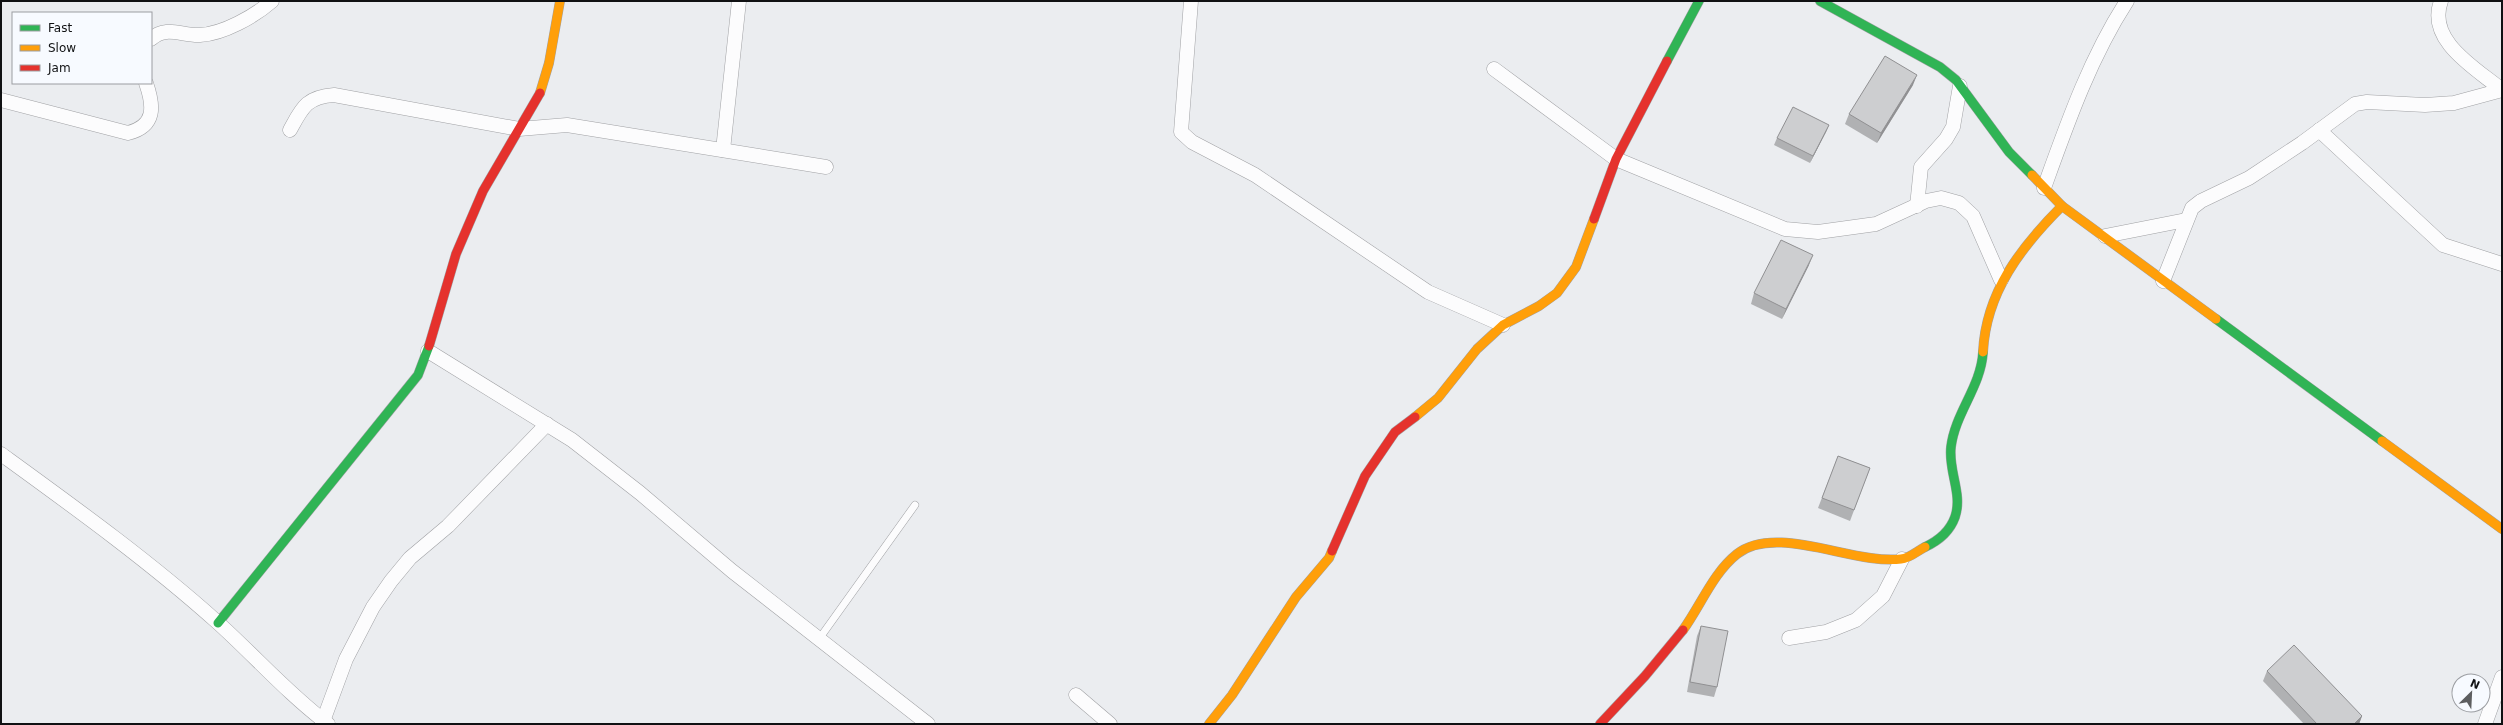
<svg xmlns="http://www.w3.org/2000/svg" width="2503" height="725" viewBox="0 0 2503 725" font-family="'DejaVu Sans',sans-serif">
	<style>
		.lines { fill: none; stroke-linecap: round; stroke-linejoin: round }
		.lane-casing { stroke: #a0a1a4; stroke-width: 8 }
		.street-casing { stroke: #a0a1a4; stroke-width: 15 }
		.fast-casing { stroke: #a0a1a4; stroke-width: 10 }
		.slow-casing { stroke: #a0a1a4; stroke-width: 10 }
		.jam-casing { stroke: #a0a1a4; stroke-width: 10 }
		.lane { stroke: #fcfcfd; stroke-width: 7 }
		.street { stroke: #fcfcfd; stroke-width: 14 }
		.fast { stroke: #30b455; stroke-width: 9 }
		.slow { stroke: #ff9f0a; stroke-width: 9 }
		.jam { stroke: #e5322d; stroke-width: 9 }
		.wall { fill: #b0b1b3 }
		.shaded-wall { fill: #909092 }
		.building { fill: #cdced0; stroke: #909092 }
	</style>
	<rect width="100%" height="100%" fill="#ebedf0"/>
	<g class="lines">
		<defs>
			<path id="lane" d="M819,639l96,-134"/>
			<g id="street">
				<path d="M1191,1l-10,131 11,10 63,33 173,117 75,33"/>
				<path d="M2441,1c-15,40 36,68 61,89"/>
				<path d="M151,39c15,-14 31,-3 49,-4 23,-1 55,-19 72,-34"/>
				<path d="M1494,69l122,90 169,70 33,3 58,-8 50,-23 15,-3 18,5 14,13 28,64"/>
				<path d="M1,100l127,33c28,-7 26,-27 18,-50"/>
				<path d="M290,130c12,-22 16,-33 44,-35l185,34 48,-4 259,42"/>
				<path d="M2319,130l124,115 59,19"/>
				<path d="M723,150l16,-149"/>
				<path d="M2044,188c23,-64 46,-130 83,-187"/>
				<path d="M1917,206l4,-39 25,-28 7,-12 7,-41"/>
				<path d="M2105,236l81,-16"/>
				<path d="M2163,281l29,-73 9,-7 48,-23 53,-35 53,-39 12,-2 58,3 29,-2 48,-13"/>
				<path d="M428,351l144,89 68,53 92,78 196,153"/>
				<path d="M1,454c73,53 148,107 215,167 38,34 71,72 112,103"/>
				<path d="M1789,638l37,-6 30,-12 27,-24 19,-37"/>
				<path d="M1076,695l34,29"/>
				<path d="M322,724l24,-65 27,-52 18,-26 19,-23 38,-32 99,-102"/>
				<path d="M2485,724l17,-47"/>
			</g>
			<g id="fast">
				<path d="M1820,1l120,66 16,13 53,72 23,23"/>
				<path d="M1667,61l32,-60"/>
				<path d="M2216,319l166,122"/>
				<path d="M1925,547c13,-6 25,-16 30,-30 8,-23 -7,-46 -4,-70 4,-34 30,-60 32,-95"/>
				<path d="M218,623l200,-248 11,-29"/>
			</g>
			<g id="slow">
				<path d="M540,93l9,-30 11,-62"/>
				<path d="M2032,175l30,31 154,113"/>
				<path d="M1983,352c3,-60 38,-105 79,-146"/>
				<path d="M1415,417l23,-19 39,-49 26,-24 36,-19 18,-13 19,-26 18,-48"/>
				<path d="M2382,441l120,88"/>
				<path d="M1683,630c18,-25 30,-57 54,-76 39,-31 117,11 164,5 9,-1 16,-8 24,-12"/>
				<path d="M1209,724l23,-29 64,-98 33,-39 3,-7"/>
			</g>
			<g id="jam">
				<path d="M1594,219l22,-60 51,-98"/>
				<path d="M429,346l27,-92 27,-63 57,-98"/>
				<path d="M1332,551l33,-75 30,-44 20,-15"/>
				<path d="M1600,724l45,-48 38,-46"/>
			</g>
		</defs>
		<use href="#lane" class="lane-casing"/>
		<use href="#street" class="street-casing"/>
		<use href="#fast" class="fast-casing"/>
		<use href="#slow" class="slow-casing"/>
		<use href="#jam" class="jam-casing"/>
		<use href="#lane" class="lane"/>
		<use href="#street" class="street"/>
		<use href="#fast" class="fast"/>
		<use href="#slow" class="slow"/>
		<use href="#jam" class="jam"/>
	</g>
	<g class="wall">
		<path d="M1913,85l-36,58 -32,-19 4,-10z"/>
		<path d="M1829,125l-3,7 -16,31 -36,-18 3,-7z"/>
		<path d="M1809,265l-27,54 -31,-15 3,-11z"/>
		<path d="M1838,456l32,12 -20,53 -32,-13z"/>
		<path d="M1701,626l16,61 -3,10 -27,-5 10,-56z"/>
		<path d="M2267,671l95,45 -3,8h-55l-41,-43z"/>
	</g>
	<g class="shaded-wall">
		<path d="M1917,75l-4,10 -36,58 4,-10z"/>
		<path d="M1829,125l-3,7 -16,31 3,-7z"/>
		<path d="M1813,255l-4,10 -27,54 4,-10z"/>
		<path d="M2362,716l-3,8h-5z"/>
	</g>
	<g class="building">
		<path d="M1885,56l32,19 -36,58 -32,-19z"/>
		<path d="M1793,107l36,18 -16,31 -36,-18z"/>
		<path d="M1781,240l32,15 -27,54 -32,-16z"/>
		<path d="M1838,456l32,12 -16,42 -32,-12z"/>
		<path d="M1701,626l27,5 -11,56 -27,-5z"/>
		<path d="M2294,645l68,71 -8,8h-37l-50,-53z"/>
	</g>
	<rect width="2503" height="725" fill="none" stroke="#101113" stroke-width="4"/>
	<rect x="12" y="12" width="140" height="72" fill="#f7faff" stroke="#9b9da1"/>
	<rect x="20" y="25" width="20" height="6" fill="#30b455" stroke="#9b9da1"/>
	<text x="48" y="32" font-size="12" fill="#101113">Fast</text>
	<rect x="20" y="45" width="20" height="6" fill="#ff9f0a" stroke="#9b9da1"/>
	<text x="48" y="52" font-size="12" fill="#101113">Slow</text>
	<rect x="20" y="65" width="20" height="6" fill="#e5322d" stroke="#9b9da1"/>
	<text x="48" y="72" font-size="12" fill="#101113">Jam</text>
	<g transform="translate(2471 693) rotate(24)"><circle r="19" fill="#f7faff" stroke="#9b9da1"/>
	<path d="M0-3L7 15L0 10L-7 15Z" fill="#5d5e60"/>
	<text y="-6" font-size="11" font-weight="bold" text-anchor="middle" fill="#101113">N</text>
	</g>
</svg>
